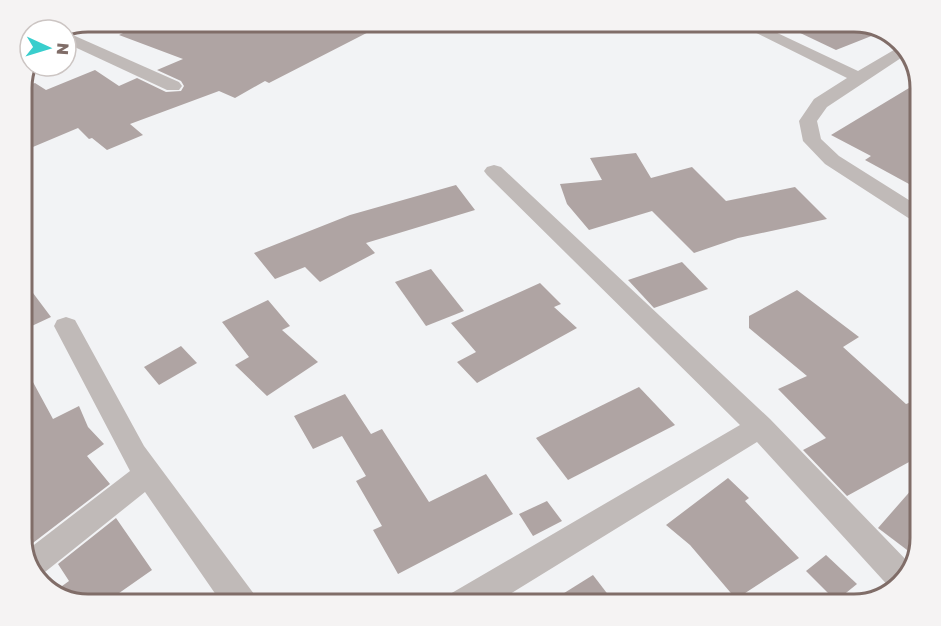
<svg xmlns="http://www.w3.org/2000/svg" width="941" height="626" viewBox="0 0 941 626" font-family="'Golos Text',sans-serif">
	<style>
		.building { fill: #afa4a3 }
		.lines { fill: none; stroke-linecap: round; stroke-linejoin: round }
		.minor { fill: #c0bab8; fill-rule: evenodd }
		.rim { fill: none; stroke: #806d68; stroke-width: 3 }
	</style>
	<rect width="100%" height="100%" fill="#f2f3f5"/>
	<g class="building">
		<path d="M147,21h243l-121,62 -4,-2 -30,17 -16,-7 -89,33 13,11 -36,15 -15,-12 -3,1 -11,-11 -57,24v-64l14,-5 11,7 49,-20 24,16 18,-8 29,14 15,-1 3,-5 -3,-5 -24,-11 26,-11 -64,-24z"/>
		<path d="M775,21h77l27,12 -43,17z"/>
		<path d="M919,82l1,2v106l-55,-30 6,-4 -40,-21z"/>
		<path d="M636,153l15,25 41,-11 34,34 69,-14 32,32 -89,19 -44,15 -42,-42 -63,19 -22,-26 -7,-20 42,-4 -12,-22z"/>
		<path d="M456,185l19,25 -109,33 9,10 -55,29 -15,-15 -30,12 -21,-26 96,-38z"/>
		<path d="M682,262l26,27 -54,19 -26,-28z"/>
		<path d="M431,269l33,42 -38,15 -31,-44z"/>
		<path d="M21,277l30,40 -30,14z"/>
		<path d="M540,283l21,21 -7,3 23,21 -100,55 -20,-21 19,-10 -25,-29z"/>
		<path d="M797,290l62,47 -16,10 63,57 14,-5v57l-73,40 -44,-46 23,-12 -48,-49 29,-13 -58,-48v-12z"/>
		<path d="M268,300l22,26 -8,4 36,32 -51,34 -32,-31 14,-8 -27,-35z"/>
		<path d="M181,346l16,17 -38,22 -15,-18z"/>
		<path d="M21,360l32,59 26,-13 9,21 16,17 -17,12 23,28 -85,65 -4,-7z"/>
		<path d="M639,387l36,38 -107,55 -32,-42z"/>
		<path d="M345,394l26,40 11,-5 47,73 57,-28 27,40 -115,60 -25,-44 9,-4 -26,-45 10,-5 -24,-40 -29,13 -19,-33z"/>
		<path d="M728,478l21,20 -4,3 54,57 -63,41 -46,-54 -24,-20z"/>
		<path d="M920,480v59l-5,17 -37,-28z"/>
		<path d="M547,501l15,20 -29,15 -14,-22z"/>
		<path d="M116,518l36,52 -50,35h-14l-37,-11 18,-13 -11,-17z"/>
		<path d="M826,555l31,29 -21,17 -30,-30z"/>
		<path d="M593,575l23,30h-71z"/>
	</g>
	<g class="lines">
		<g class="minor">
			<path d="M732,21h20l106,50 41,-24 5,9 -77,51 -10,14 4,18 18,17 81,51v16l-7,-2 -88,-57 -22,-23 -4,-20 15,-22 33,-21z"/>
			<path d="M66,32l113,50 3,4 -3,4h-12l-101,-47z"/>
			<path d="M30,64v2h18l-2,4 -21,6z"/>
			<path d="M494,165l7,2 269,252 142,147 -3,10 -17,14 -135,-148 -265,163h-46l4,-11 290,-169 -253,-250 -3,-4 3,-4z"/>
			<path d="M66,317l9,3 69,126 110,148 4,11h-35l-78,-113 -105,84 -14,-25 104,-80 -76,-145 3,-6z"/>
		</g>
	</g>
	<path d="M0 0H941V626H0ZM88 32H854A56 56 0 0 1 910 88V538A56 56 0 0 1 854 594H88A56 56 0 0 1 32 538V88A56 56 0 0 1 88 32Z" fill="#f5f3f3" fill-rule="evenodd"/>
	<path class="rim" d="M88 32H854A56 56 0 0 1 910 88V538A56 56 0 0 1 854 594H88A56 56 0 0 1 32 538V88A56 56 0 0 1 88 32Z"/>
	<g transform="translate(48 48) rotate(94)"><circle r="28" fill="#ffffff" stroke="#ccc5c3" stroke-width="1.5"/>
	<path d="M0-4.5L10 22L0 15L-10 22Z" fill="#39cecd"/>
	<text y="-9" font-size="16" font-weight="bold" text-anchor="middle" fill="#806d68">N</text>
	</g>
</svg>
